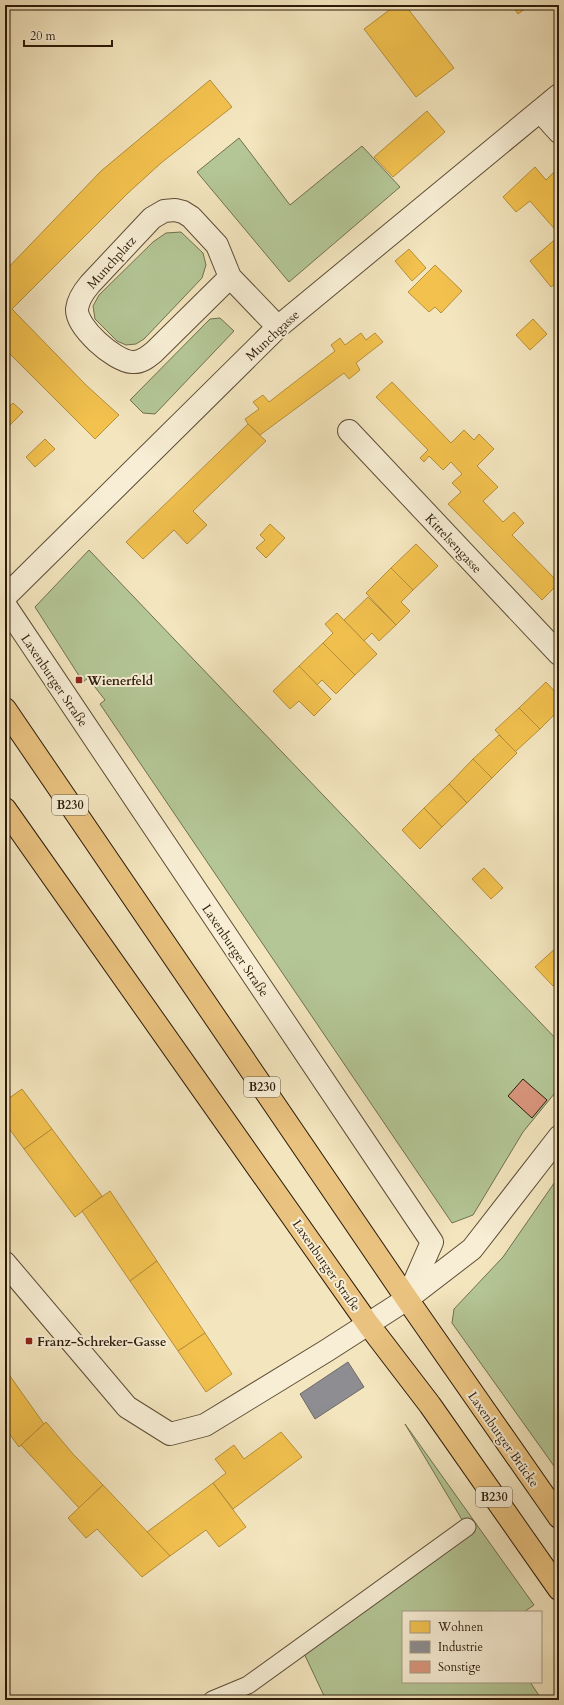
<svg xmlns="http://www.w3.org/2000/svg" width="564" height="1705" viewBox="0 0 564 1705" font-family="Cardo,serif">
	<style>
		.green { fill: #b4c696; stroke: #707050 }
		.homes { fill: #f2c14e; stroke: #b68f39 }
		.industry { fill: #8d8d92; stroke: #706a69 }
		.building { fill: #d8957c; stroke: #2b1a09 }
		.lines { fill: none; stroke-linecap: round; stroke-linejoin: round }
		.service-casing { stroke: #5d4d36; stroke-width: 19 }
		.minor-casing { stroke: #5d4d36; stroke-width: 24 }
		.tertiary-casing { stroke: #5d4d36; stroke-width: 24 }
		.primary-casing { stroke: #2b1a09; stroke-width: 24 }
		.service { stroke: #f7eed5; stroke-width: 17 }
		.minor { stroke: #f7eed5; stroke-width: 22 }
		.tertiary { stroke: #f7eed5; stroke-width: 22 }
		.primary { stroke: #eac27f; stroke-width: 22 }
		.poi-dot { fill: #8f2418; stroke: #f7eed5; stroke-width: 1.5 }
		.labels { text-anchor: middle; stroke-width: 4; stroke-linejoin: round; paint-order: stroke }
		.shield { fill: #f7eed5; stroke: #685a46; stroke-width: 1 }
		.shield-label { font-size: 12px; font-weight: bold; fill: #2b1a09 }
		.street-label { font-size: 13px; fill: #2b1a09; stroke: #f7eed5 }
		.poi-label { font-size: 13px; font-weight: bold; fill: #2b1a09; stroke: #f7eed5; text-anchor: start }
	</style>
	<rect width="100%" height="100%" fill="#f3e5be"/>
	<filter id="stains"><feTurbulence type="fractalNoise" baseFrequency=".005" numOctaves="4"/><feColorMatrix values="0 0 0 0 .2 0 0 0 0 .09 0 0 0 0 .02 0 0 0 .5 -.17"/></filter>
	<radialGradient id="worn" r=".72"><stop offset=".6" stop-color="#630" stop-opacity="0"/><stop offset="1" stop-color="#630" stop-opacity=".3"/></radialGradient>
	<g class="green">
		<path d="M239,138l51,67 72,-59 38,41 -111,95 -92,-110z"/>
		<path d="M181,232l22,21 3,12 -4,13 -58,61 -8,5 -10,1 -9,-4 -22,-22 -2,-13 6,-11 54,-53 13,-9z"/>
		<path d="M220,318l14,13 -79,83 -12,-1 -13,-13 80,-81z"/>
		<path d="M89,550l470,492v46l-36,44 -50,83 -21,8 -352,-519 5,-4 -17,-22 -5,4 -48,-75z"/>
		<path d="M559,1176v297l-107,-150 2,-14 49,-52z"/>
		<path d="M405,1424l129,181 -10,7h-121v70h127l12,18h-216l-25,-53 166,-119z"/>
	</g>
	<g class="homes">
		<path d="M396,5h9l49,63 -38,29 -52,-68z"/>
		<path d="M512,5h18l-12,9z"/>
		<path d="M210,80l22,27 -71,56 -33,30 -116,116 74,76 33,30 -24,24 -90,-90v-78l96,-100z"/>
		<path d="M427,111l18,21 -52,45 -19,-20z"/>
		<path d="M535,167l11,13 10,-10 3,3v12l-4,4 4,5v40l-29,-33 -14,11 -13,-15z"/>
		<path d="M559,236v45l-8,6 -21,-26z"/>
		<path d="M409,249l17,19 -14,13 -17,-20z"/>
		<path d="M435,265l27,26 -21,22 -6,-6 -6,5 -21,-20z"/>
		<path d="M533,319l14,15 -17,16 -14,-15z"/>
		<path d="M361,333l5,7 9,-7 8,9 -27,21 4,7 -11,9 -5,-6 -84,62 -12,-11 -3,-5 14,-10 -6,-7 10,-7 6,7 66,-51 -4,-6 9,-7 5,7z"/>
		<path d="M392,382l59,61 13,-13 10,10 5,-6 15,15 -17,17 21,21 -15,14 20,21 11,-10 10,11 -12,12 47,48 -17,17 -94,-96 13,-12 -9,-9 10,-9 -11,-12 -8,8 -14,-14 -5,6 -4,-4 8,-8 -52,-53z"/>
		<path d="M13,403l10,9 -18,18v-19z"/>
		<path d="M248,424l18,17 -73,70 14,14 -20,19 -13,-14 -31,29 -17,-17z"/>
		<path d="M45,439l10,10 -20,18 -9,-10z"/>
		<path d="M270,524l15,14 -19,20 -10,-10 9,-8 -5,-5z"/>
		<path d="M416,544l22,22 -25,24 -22,-22z"/>
		<path d="M391,568l22,22 -12,12 9,9 -14,14 -30,-32z"/>
		<path d="M368,597l28,28 -17,16 -7,-8 -8,8 -20,-21z"/>
		<path d="M337,613l40,41 -22,21 -32,-32 10,-10 -8,-9z"/>
		<path d="M323,643l32,32 -19,19 -14,-14 -5,5 -18,-19z"/>
		<path d="M299,666l32,33 -17,17 -15,-15 -9,8 -17,-18z"/>
		<path d="M546,682l13,14v14l-19,19 -21,-21z"/>
		<path d="M519,708l21,21 -25,23 -20,-22z"/>
		<path d="M499,735l18,18 -25,25 -19,-19z"/>
		<path d="M473,759l19,19 -25,25 -18,-19z"/>
		<path d="M449,784l18,19 -25,24 -18,-19z"/>
		<path d="M424,808l18,19 -22,22 -18,-19z"/>
		<path d="M484,868l19,20 -12,11 -19,-20z"/>
		<path d="M559,945v36l-6,5 -18,-19z"/>
		<path d="M22,1089l30,40 -28,20 -19,-26v-22z"/>
		<path d="M52,1129l50,67 -27,21 -51,-68z"/>
		<path d="M110,1191l47,70 -27,20 -48,-70z"/>
		<path d="M157,1261l48,72 -27,18 -48,-70z"/>
		<path d="M205,1333l27,41 -26,18 -28,-41z"/>
		<path d="M5,1369l39,55 -25,23 -14,-19z"/>
		<path d="M46,1422l27,32 30,31 -24,23 -58,-63z"/>
		<path d="M281,1432l21,25 -69,52 -20,-26 13,-10 -11,-14 19,-14 10,14z"/>
		<path d="M213,1483l33,44 -27,20 -13,-17 -36,26 -23,-24z"/>
		<path d="M103,1485l67,71 -28,21 -45,-48 -11,9 -18,-20z"/>
	</g>
	<path class="industry" d="M348,1362l16,25 -49,32 -15,-25z"/>
	<path class="building" d="M523,1079l24,21 -15,18 -24,-22z"/>
	<g class="lines">
		<defs>
			<path id="service" d="M212,1700l36,-15 219,-158"/>
			<g id="minor">
				<path d="M540,111l19,21"/>
				<path d="M230,277l-76,75c-6,5 -13,11 -22,10 -18,-1 -56,-35 -55,-53 1,-9 7,-18 13,-25l62,-66 12,-7 11,-1 8,2 8,5 26,28 13,32 48,50"/>
				<path d="M349,431l210,223"/>
				<path d="M5,597l273,-270 281,-232"/>
				<path d="M5,605l427,637 -25,57 -81,52 -121,74 -35,9 -43,-27 -122,-144"/>
			</g>
			<path id="tertiary" d="M407,1299l65,-50 87,-112"/>
			<g id="primary">
				<path d="M5,709l402,590 152,218"/>
				<path d="M5,809l363,515 62,81 129,184"/>
			</g>
		</defs>
		<use href="#service" class="service-casing"/>
		<use href="#minor" class="minor-casing"/>
		<use href="#tertiary" class="tertiary-casing"/>
		<use href="#primary" class="primary-casing"/>
		<use href="#service" class="service"/>
		<use href="#minor" class="minor"/>
		<use href="#tertiary" class="tertiary"/>
		<use href="#primary" class="primary"/>
	</g>
	<g class="poi-dot">
		<rect x="75" y="676" width="8" height="8" rx="2"/>
		<rect x="25" y="1337" width="8" height="8" rx="2"/>
	</g>
	<g class="labels">
		<g class="shield">
			<rect x="52" y="795" width="36" height="20" rx="3"/>
			<rect x="244" y="1077" width="36" height="20" rx="3"/>
			<rect x="476" y="1487" width="36" height="20" rx="3"/>
		</g>
		<g class="shield-label">
			<text x="70" y="809">B230</text>
			<text x="262" y="1091">B230</text>
			<text x="494" y="1501">B230</text>
		</g>
		<g class="street-label">
			<text transform="translate(111 262) rotate(-48)" y="5">Munchplatz</text>
			<text transform="translate(272 335) rotate(-43)" y="5">Munchgasse</text>
			<text transform="translate(454 543) rotate(47)" y="5">Kittelsengasse</text>
			<text transform="translate(55 680) rotate(56)" y="5">Laxenburger Straße</text>
			<text transform="translate(236 950) rotate(56)" y="5">Laxenburger Straße</text>
			<text transform="translate(327 1265) rotate(55)" y="5">Laxenburger Straße</text>
			<text transform="translate(504 1439) rotate(55)" y="5">Laxenburger Brücke</text>
		</g>
		<g class="poi-label">
			<text x="87" y="685">Wienerfeld</text>
			<text x="37" y="1346">Franz-Schreker-Gasse</text>
		</g>
	</g>
	<rect width="564" height="1705" fill="none" stroke="#f3e5be" stroke-width="20"/>
	<rect x="6" y="6" width="552" height="1693" fill="none" stroke="#2b1a09" stroke-width="2"/>
	<rect x="10" y="10" width="544" height="1685" fill="none" stroke="#2b1a09"/>
	<rect x="402" y="1611" width="140" height="72" fill="#f7eed5" stroke="#a59983"/>
	<rect x="410" y="1621" width="20" height="12" fill="#f2c14e" stroke="#a59983"/>
	<text x="438" y="1631" font-size="12" fill="#2b1a09">Wohnen</text>
	<rect x="410" y="1641" width="20" height="12" fill="#8d8d92" stroke="#a59983"/>
	<text x="438" y="1651" font-size="12" fill="#2b1a09">Industrie</text>
	<rect x="410" y="1661" width="20" height="12" fill="#d8957c" stroke="#a59983"/>
	<text x="438" y="1671" font-size="12" fill="#2b1a09">Sonstige</text>
	<path d="M24 40v6h88v-6" fill="none" stroke="#2b1a09" stroke-width="2"/>
	<text x="30" y="40" font-size="12" fill="#2b1a09" stroke="#f7eed5" stroke-width="3" paint-order="stroke">20 m</text>
	<rect width="100%" height="100%" filter="url(#stains)"/>
	<rect width="100%" height="100%" fill="url(#worn)"/>
</svg>
